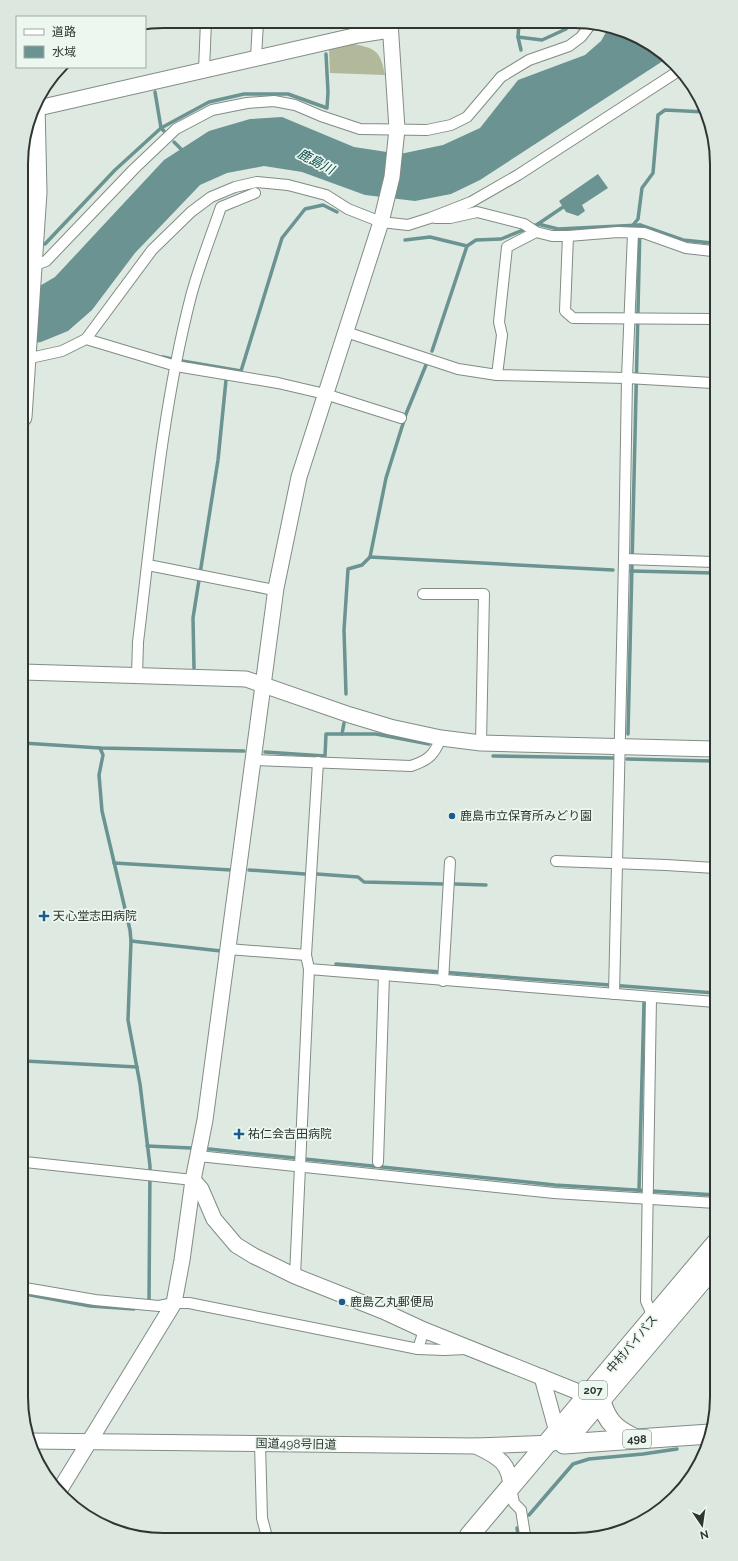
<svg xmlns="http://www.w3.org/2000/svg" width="738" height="1561" viewBox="0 0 738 1561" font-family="Raleway,'Noto Sans JP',sans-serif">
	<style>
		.green { fill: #b1b99a }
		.water { fill: #6a9391 }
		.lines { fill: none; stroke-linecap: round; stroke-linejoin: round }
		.stream { stroke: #6a9391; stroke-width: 3.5 }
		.street-casing { stroke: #818c84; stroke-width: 12 }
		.secondary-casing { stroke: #818c84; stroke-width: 17 }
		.highway-casing { stroke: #818c84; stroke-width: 21 }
		.street { stroke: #fff; stroke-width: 10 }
		.secondary { stroke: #fff; stroke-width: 15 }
		.highway { stroke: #fff; stroke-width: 19 }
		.poi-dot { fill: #195b90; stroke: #ebf7ef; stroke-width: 1.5 }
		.labels { text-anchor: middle; stroke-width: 3.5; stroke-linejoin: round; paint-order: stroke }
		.shield { fill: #ebf7ef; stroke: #686f6a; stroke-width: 1 }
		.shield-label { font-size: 11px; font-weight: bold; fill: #303531 }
		.poi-label { font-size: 12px; fill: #303531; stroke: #ebf7ef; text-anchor: start }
		.street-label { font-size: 12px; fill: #303531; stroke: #ebf7ef }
		.water-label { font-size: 13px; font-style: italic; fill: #114f4e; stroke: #ebf7ef }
		.rim { fill: none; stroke: #303531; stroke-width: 2 }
	</style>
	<rect width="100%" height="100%" fill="#deeae1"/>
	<path class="green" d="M354,44c23,5 26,7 31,31l-55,-2 -1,-24z"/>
	<g class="water">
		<path d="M609,27l60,30 -189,123 -29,14 -36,7 -50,-6 -63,-23 -38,-6 -37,7 -27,12 -65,68 -43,57 -24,21 -27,11 -19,3 16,-58 17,-10 109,-117 45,-29 41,-12 32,-2 72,30 46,7 43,-9 37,-17 38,-48 67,-25 16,-14z"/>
		<path d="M598,174l10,14 -26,17 3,6 -7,5 -12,-4 -7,-11z"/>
	</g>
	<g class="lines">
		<g class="stream">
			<path d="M327,22l1,5"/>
			<path d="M519,23l-1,14 3,13"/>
			<path d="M518,37l24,3 24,-11 4,-5"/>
			<path d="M155,92l6,36 3,3"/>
			<path d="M174,142l10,10"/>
			<path d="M538,224l20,5 82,-4 43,15 29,3"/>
			<path d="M633,225l5,-6 4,-31 11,-15 5,-58 7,-5 40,2"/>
			<path d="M405,240l25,-3 37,9"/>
			<path d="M45,244l70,-74 46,-42 48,-26 35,-8h44l39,14 1,-16 -2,-38"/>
			<path d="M432,351l35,-105 9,-6 25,-1 37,-15 28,-19"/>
			<path d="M163,357l9,2"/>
			<path d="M182,361l59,10 41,-133 23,-29 18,-4 14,7"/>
			<path d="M370,557l243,13"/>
			<path d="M631,571l83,2"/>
			<path d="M194,668l-1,-50 25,-158 8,-80"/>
			<path d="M346,694l-2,-64 4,-61 14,-4 8,-8 16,-79 20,-64 20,-49"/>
			<path d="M342,734l2,-11"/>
			<path d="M628,734l12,-509"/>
			<path d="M23,743l77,5 144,3"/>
			<path d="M100,748l3,7 -4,20 3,36 28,119 1,11 -3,79 12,64 10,82 -1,138"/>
			<path d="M265,752l60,4 1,-22h50l53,10"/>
			<path d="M493,756l120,2"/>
			<path d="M627,759l87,2"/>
			<path d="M114,863l117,7"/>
			<path d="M249,870l56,4"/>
			<path d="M317,874l41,3 6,5 80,2"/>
			<path d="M455,884l31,1"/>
			<path d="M131,941l90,10"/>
			<path d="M336,964l379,29"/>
			<path d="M25,1061l112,6"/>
			<path d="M147,1146l44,2"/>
			<path d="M209,1149l346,36 161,10"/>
			<path d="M639,1190l5,-187"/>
			<path d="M25,1294l65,12 44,3"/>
			<path d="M529,1515l44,-51 16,-5 54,-5 34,-5"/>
			<path d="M517,1528l1,7"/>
		</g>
		<defs>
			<g id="street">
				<path d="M256,58l2,-36"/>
				<path d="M204,70l2,-49"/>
				<path d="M435,218h15l27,-6 47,12 12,8 16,4h16l50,-4 26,1 42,15 26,3"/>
				<path d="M568,236l-3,75 8,7 140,1"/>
				<path d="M33,266l13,-5 88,-92 42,-40 36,-19 35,-7 27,-2 21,4 26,11 39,13 67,1 24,-5 16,-8 34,-40 28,-17 40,-14 12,-9 10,-13"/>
				<path d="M346,332l112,37 39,6 130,3 86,5"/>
				<path d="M86,339l66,-89 39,-38 20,-15 24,-10 22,-5 31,3 38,10 22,14 33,13 27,3 22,-7 41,-16 47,-27 162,-105"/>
				<path d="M26,359l36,-8 24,-12 90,27 102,17 47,11 76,24"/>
				<path d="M497,375l5,-40 -3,-13 8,-75 29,-15"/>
				<path d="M624,559l90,3"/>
				<path d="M148,565l121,24 7,-1"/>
				<path d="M423,594h61l-3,149"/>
				<path d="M137,676l1,-34c14,-115 24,-233 53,-346 8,-30 20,-60 30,-89l34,-14"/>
				<path d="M253,760l158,6c18,-6 23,-11 30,-28"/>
				<path d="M556,861l110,4 49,3"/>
				<path d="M228,949l78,6 3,14 -14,307"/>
				<path d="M306,955l12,-193"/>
				<path d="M309,969l406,33"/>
				<path d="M443,981l7,-119"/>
				<path d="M614,994l10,-435 3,-181 6,-145"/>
				<path d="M651,997l-5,304 8,18"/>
				<path d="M198,1156l356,37 162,10"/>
				<path d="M25,1162l168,18"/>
				<path d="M378,1162l6,-187"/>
				<path d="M25,1288l70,12 64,6 15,-3h15l229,46 6,-19"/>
				<path d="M418,1349l26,1 22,-1"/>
				<path d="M260,1444l2,74 5,19"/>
				<path d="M511,1488l3,15 7,7 4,25"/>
			</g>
			<g id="secondary">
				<path d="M34,109l324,-74 32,-5"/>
				<path d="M23,672l223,7 104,36 40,12 51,11 40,5 233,6"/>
				<path d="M193,1180l8,9 13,30 22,26 18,11 41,20 88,35 41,19 172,69"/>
				<path d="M542,1377l15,55 4,8"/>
				<path d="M29,1441l447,5 78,-3"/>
				<path d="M476,1446c22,11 34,16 35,42"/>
				<path d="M59,1491l115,-188 8,-43 11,-80 12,-60 71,-532 23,-111 82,-255 11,-45 5,-48 -7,-107"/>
			</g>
			<g id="highway">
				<path d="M22,417l15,-225 -2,-87"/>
				<path d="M601,1401c6,21 15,29 35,38"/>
				<path d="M572,1434l144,-170"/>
				<path d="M564,1444l146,-10"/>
				<path d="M469,1536l247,-293"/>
			</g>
		</defs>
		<use href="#street" class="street-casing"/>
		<use href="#secondary" class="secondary-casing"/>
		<use href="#highway" class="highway-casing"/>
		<use href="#street" class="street"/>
		<use href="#secondary" class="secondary"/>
		<use href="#highway" class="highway"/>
	</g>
	<g class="poi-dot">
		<circle cx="452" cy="816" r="4"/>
		<path d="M42 910h4v4h4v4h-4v4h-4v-4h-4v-4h4z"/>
		<path d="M237 1128h4v4h4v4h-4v4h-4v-4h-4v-4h4z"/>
		<circle cx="342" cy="1302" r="4"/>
	</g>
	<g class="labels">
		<g class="shield">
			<rect x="579" y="1381" width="28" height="18" rx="3"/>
			<rect x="623" y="1430" width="28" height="18" rx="3"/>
		</g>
		<g class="shield-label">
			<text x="593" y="1394">207</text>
			<text x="637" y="1443">498</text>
		</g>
		<g class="poi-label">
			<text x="460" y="820">鹿島市立保育所みどり園</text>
			<text x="53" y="920">天心堂志田病院</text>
			<text x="248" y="1138">祐仁会吉田病院</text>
			<text x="350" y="1306">鹿島乙丸郵便局</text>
		</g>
		<g class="street-label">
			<text transform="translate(632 1344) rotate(-50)" y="4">中村バイパス</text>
			<text transform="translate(296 1444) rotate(1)" y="4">国道498号旧道</text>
		</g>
		<g class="water-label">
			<text transform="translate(316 161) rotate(28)" y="5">鹿島川</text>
		</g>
	</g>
	<path d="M0 0H738V1561H0ZM164 28H574A136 136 0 0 1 710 164V1397A136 136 0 0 1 574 1533H164A136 136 0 0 1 28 1397V164A136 136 0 0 1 164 28Z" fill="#dce7e0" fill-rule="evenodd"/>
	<path class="rim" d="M164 28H574A136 136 0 0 1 710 164V1397A136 136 0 0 1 574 1533H164A136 136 0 0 1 28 1397V164A136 136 0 0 1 164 28Z"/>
	<rect x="16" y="16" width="130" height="52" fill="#ebf7ef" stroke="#a0a9a3"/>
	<rect x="24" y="29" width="20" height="6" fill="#ffffff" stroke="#a0a9a3"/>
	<text x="52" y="36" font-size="12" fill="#303531">道路</text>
	<rect x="24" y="46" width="20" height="12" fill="#6a9391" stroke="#a0a9a3"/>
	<text x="52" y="56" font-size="12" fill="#303531">水域</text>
	<g transform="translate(702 1525) rotate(167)" stroke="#ebf7ef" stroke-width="3" paint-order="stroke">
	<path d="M0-3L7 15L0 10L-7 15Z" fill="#303531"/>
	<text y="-6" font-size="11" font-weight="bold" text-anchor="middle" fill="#303531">N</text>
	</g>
</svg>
